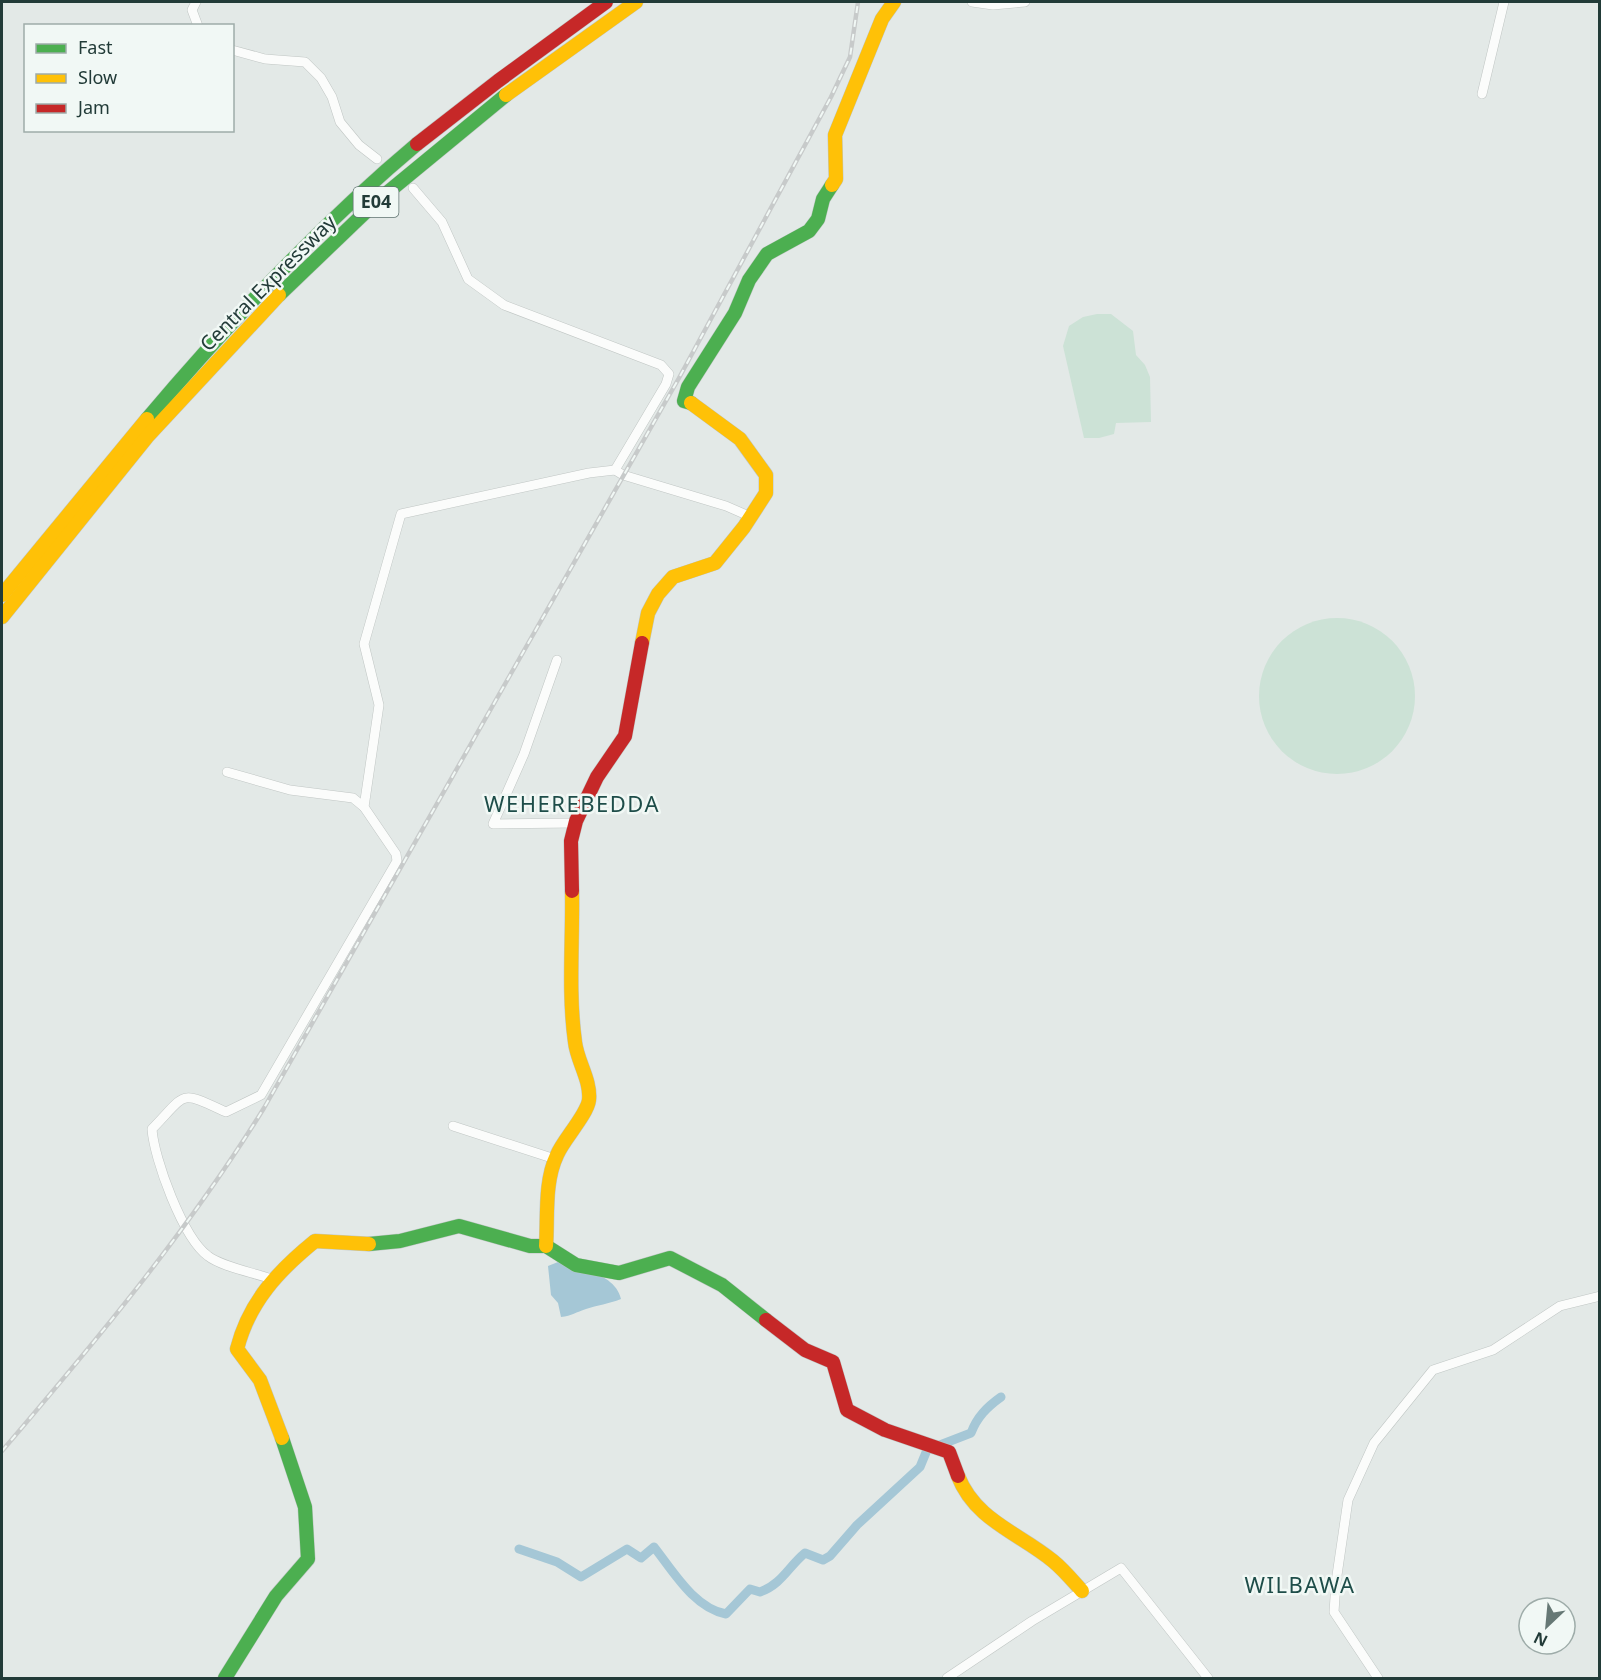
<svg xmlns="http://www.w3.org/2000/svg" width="1601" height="1680" viewBox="0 0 1601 1680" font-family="'Noto Sans',sans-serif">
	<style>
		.green { fill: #cce2d6 }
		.water { fill: #a5c7d6 }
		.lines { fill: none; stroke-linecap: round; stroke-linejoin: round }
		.canal { stroke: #a5c7d6; stroke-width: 9 }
		.street-casing { stroke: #c0c6c4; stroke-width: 10 }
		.fast-casing { stroke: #bfc6c4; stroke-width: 15 }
		.slow-casing { stroke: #bfc6c4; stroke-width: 15 }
		.jam-casing { stroke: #bfc6c4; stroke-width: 15 }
		.street { stroke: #fbfcfb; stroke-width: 9 }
		.fast { stroke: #4caf50; stroke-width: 14 }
		.slow { stroke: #ffc107; stroke-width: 14 }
		.jam { stroke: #c62828; stroke-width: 14 }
		.rail-casing { stroke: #c7caca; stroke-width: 4.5 }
		.rail { stroke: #f1f8f5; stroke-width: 2; stroke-dasharray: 7; stroke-linecap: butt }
		.labels { text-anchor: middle; stroke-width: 5; stroke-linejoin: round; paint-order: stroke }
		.shield { fill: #f1f8f5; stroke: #607471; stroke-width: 1.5 }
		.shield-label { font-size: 18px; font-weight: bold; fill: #223b38 }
		.street-label { font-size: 20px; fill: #223b38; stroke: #f1f8f5 }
		.quarter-label { font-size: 22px; letter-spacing: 1.5px; fill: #1e4d49; stroke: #f1f8f5 }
	</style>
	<rect width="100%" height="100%" fill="#e3e9e7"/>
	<g class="green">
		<path d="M1097,314h14l22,17 3,24 9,10 5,12 1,45 -35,1 -2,11 -15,4h-15l-21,-92 6,-20 14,-9z"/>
		<circle cx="1337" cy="696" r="78"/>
	</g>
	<path class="water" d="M558,1262c21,7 57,11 63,37 -12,5 -24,6 -35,10 -10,3 -14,7 -25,8l-3,-14 -7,-8 -3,-29z"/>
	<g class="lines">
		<path class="canal" d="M519,1549l38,13 24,15 46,-28 14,9 13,-11c19,24 40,61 72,67l24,-25 10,3c22,-8 28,-25 45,-39l18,7 7,-4 27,-31 63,-58 7,-17 44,-17c6,-16 16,-26 30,-36"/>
		<defs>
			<g id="street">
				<path d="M196,2l-4,8 6,16"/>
				<path d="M972,2l21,3 32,-3"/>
				<path d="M232,50l33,9 40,3 16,16 11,19 8,25 19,23 18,14"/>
				<path d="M1482,94l22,-92"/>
				<path d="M413,188l29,34 26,57 36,26 157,60 8,9 -3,10 -51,86 8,5 103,31 25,11"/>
				<path d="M557,660l-33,94 -31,70 82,-1"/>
				<path d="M227,772l63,18 63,8 11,9"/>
				<path d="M453,1126l102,33"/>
				<path d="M274,1280c-18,-7 -52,-13 -66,-24 -25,-18 -54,-97 -56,-127 36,-37 26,-39 74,-17l35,-17 136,-234 -1,-7 -32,-47 15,-102 -15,-61 37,-130 188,-41 26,-3"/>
				<path d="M947,1678l85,-57 89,-53 87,110"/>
				<path d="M1378,1678l-44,-66 2,-30 12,-82 26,-57 59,-73 60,-20 67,-44 40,-10"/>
			</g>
			<g id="fast">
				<path d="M279,295l97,-93 130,-107"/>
				<path d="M691,403l-7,-2 4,-14 47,-74 14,-33 18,-26 42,-23 9,-12 5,-20 9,-14"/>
				<path d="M147,419c83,-98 171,-192 270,-275"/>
				<path d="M369,1244l31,-3 59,-15 71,20h16l30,19 43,8 51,-15 52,27 44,35"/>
				<path d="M225,1678l51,-82 32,-37 -3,-52 -23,-69"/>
			</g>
			<g id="slow">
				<path d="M506,95l130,-93"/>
				<path d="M832,185l4,-6 -1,-44 47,-116 12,-17"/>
				<path d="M2,595l145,-176"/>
				<path d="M2,617l145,-180 132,-142"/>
				<path d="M642,643l6,-30 10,-19 15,-17 42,-14 29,-36 22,-34v-18l-26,-36 -49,-36"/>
				<path d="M546,1246c2,-29 -2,-64 11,-91 6,-15 30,-40 32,-55 2,-20 -12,-39 -14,-58 -7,-50 -2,-101 -3,-151"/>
				<path d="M282,1438l-22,-58 -23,-31c12,-47 41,-78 78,-108l54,3"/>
				<path d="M958,1476c17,44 61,57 95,85 10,8 20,20 29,30"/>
			</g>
			<g id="jam">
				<path d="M417,144l81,-63 108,-79"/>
				<path d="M572,891l-1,-50 5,-20 21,-44 28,-41 17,-93"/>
				<path d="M766,1320l39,30 28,12 14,48 38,20 64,22 9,24"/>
			</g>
		</defs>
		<use href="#street" class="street-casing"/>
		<use href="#fast" class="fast-casing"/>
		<use href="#slow" class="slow-casing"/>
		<use href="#jam" class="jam-casing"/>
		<use href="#street" class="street"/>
		<use href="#fast" class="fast"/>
		<use href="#slow" class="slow"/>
		<use href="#jam" class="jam"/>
		<defs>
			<path id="rail" d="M2,1451c94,-110 186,-220 262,-343l415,-730 152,-281 19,-40 8,-55"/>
		</defs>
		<use href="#rail" class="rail-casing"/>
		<use href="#rail" class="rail"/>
	</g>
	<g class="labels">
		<rect class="shield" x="353.5" y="187" width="45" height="30" rx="4.5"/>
		<g class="shield-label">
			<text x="376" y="208">E04</text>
		</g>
		<g class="street-label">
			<text transform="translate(268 283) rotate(-45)" y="7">Central Expressway</text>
		</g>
		<g class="quarter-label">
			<text x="572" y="812">WEHEREBEDDA</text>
			<text x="1300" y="1593">WILBAWA</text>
		</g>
	</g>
	<rect width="1601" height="1680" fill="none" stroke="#223b38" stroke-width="6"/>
	<rect x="24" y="24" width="210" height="108" fill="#f1f8f5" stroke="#9eaca9" stroke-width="1.5"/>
	<rect x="36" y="44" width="30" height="9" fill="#4caf50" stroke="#9eaca9" stroke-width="1.5"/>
	<text x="78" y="54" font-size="18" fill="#223b38">Fast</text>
	<rect x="36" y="74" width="30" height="9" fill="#ffc107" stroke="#9eaca9" stroke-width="1.5"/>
	<text x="78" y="84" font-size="18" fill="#223b38">Slow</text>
	<rect x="36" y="104" width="30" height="9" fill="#c62828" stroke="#9eaca9" stroke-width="1.5"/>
	<text x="78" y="114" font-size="18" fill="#223b38">Jam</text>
	<g transform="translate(1547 1626) rotate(206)"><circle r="28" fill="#f1f8f5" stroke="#9eaca9" stroke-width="1.5"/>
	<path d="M0-4.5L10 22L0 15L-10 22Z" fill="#667875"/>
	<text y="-9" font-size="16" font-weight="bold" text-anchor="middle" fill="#223b38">N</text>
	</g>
</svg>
